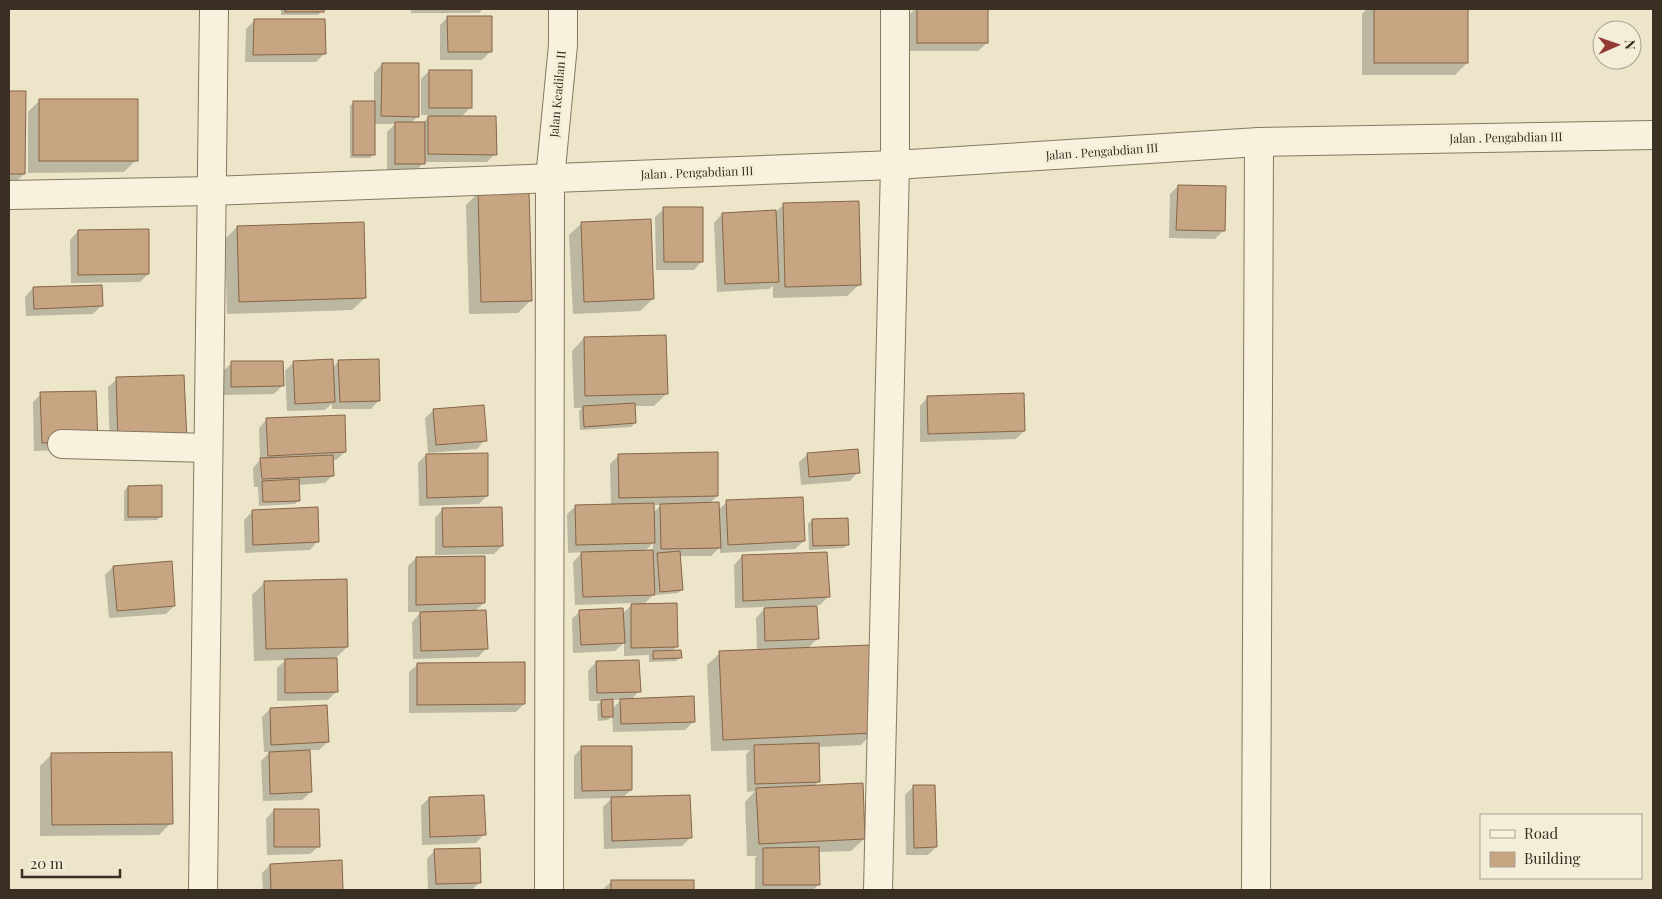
<svg xmlns="http://www.w3.org/2000/svg" width="1662" height="899" viewBox="0 0 1662 899" font-family="'Playfair Display',serif">
	<style>
		.shadow { fill: #0003; fill-rule: evenodd }
		.building { fill: #c7a583; stroke: #856547 }
		.lines { fill: none; stroke-linecap: round; stroke-linejoin: round }
		.minor-casing { stroke: #877860; stroke-width: 30 }
		.minor { stroke: #f7f1dd; stroke-width: 28 }
		.labels { text-anchor: middle; stroke-width: 5; stroke-linejoin: round; paint-order: stroke }
		.street-label { font-size: 12px; fill: #392f22; stroke: #f4eed9 }
	</style>
	<rect width="100%" height="100%" fill="#ece5ca"/>
	<g class="shadow">
		<path d="M281,9h41v2l-4,4h-37z"/>
		<path d="M411,9h72l-4,4h-68z"/>
		<path d="M915,9h71l1,34 -9,8h-69l1,-37z"/>
		<path d="M1367,9h100v54l-12,12h-93v-61z"/>
		<path d="M448,17l43,34 -9,9h-42v-35z"/>
		<path d="M254,21l70,33 -8,8h-71l1,-33z"/>
		<path d="M382,64l36,52 -8,8h12l8,-9h-9v-36l8,-8 42,36 -10,10 34,37 -8,8h-63l-9,10h-28v-40l8,-8h-21v30l-4,4h-20v-52l4,-4h20v-29z"/>
		<path d="M9,92l15,1v81l-8,8h-7z"/>
		<path d="M40,100l96,60 -12,12 -96,1v-61z"/>
		<path d="M1178,186l45,45 -8,8 -46,-1 1,-44z"/>
		<path d="M478,193l53,107 -13,13 -49,1 -3,-109z"/>
		<path d="M784,204l76,80 -13,12 -74,2v-12l-4,3 -52,3 -3,-69 8,-9h52z"/>
		<path d="M664,209l38,52 -8,9h-38l-1,-53z"/>
		<path d="M582,223l71,76 -13,12 -67,3 -4,-79z"/>
		<path d="M237,227l128,71 -13,12 -125,4 -2,-75z"/>
		<path d="M78,231l70,43 -8,8 -69,1 -1,-43z"/>
		<path d="M33,288l68,18 -8,8 -67,2 -1,-19z"/>
		<path d="M584,338l83,55 -13,13h-20l1,17 -4,4 -51,3 -1,-19 3,-3h-8l-2,-57z"/>
		<path d="M339,361l40,39 -8,9h-39v-6l-7,7 -38,1 -2,-40 8,-8 39,5z"/>
		<path d="M232,363l50,23 -8,8 -50,1 -1,-24z"/>
		<path d="M183,376l-73,76 -2,-65 9,-8z"/>
		<path d="M41,394l47,55 -54,2 -1,-49z"/>
		<path d="M928,397l96,34 -8,8 -96,3v-36z"/>
		<path d="M434,410l51,30 -8,9 -49,4 -3,-35z"/>
		<path d="M267,419l78,33 -9,8h-4l1,15 -8,8 -27,2 1,15 -4,4 -36,2 -1,-19h-4l-1,-19 7,-8 -1,-32z"/>
		<path d="M808,454l50,18 -8,9 -49,4 -2,-23z"/>
		<path d="M426,455l61,41 -8,8 -60,2 -1,-43z"/>
		<path d="M619,455l98,41 -8,8 9,6 9,-8 77,39 -9,8 -75,4v-6l-9,9h-32l3,33 -4,4 -22,2v-3l-13,13 34,41 -6,6 9,5 -4,4 -27,1v-7l-25,1v-13l-9,8 -42,2 -1,-34 8,-8 42,3 12,-11 -59,2 -2,-43 10,-10 -15,1 -1,-39 9,-8 35,-1 -1,-41zM653,505h8l-8,8zM653,543v8h-8z"/>
		<path d="M128,487l33,29 -4,4 -33,1v-30z"/>
		<path d="M443,509l59,37 -8,8 -59,1v-37z"/>
		<path d="M252,512l66,29 -8,9 -65,3 -1,-33z"/>
		<path d="M812,520l36,24 -4,4 -35,2 -1,-26z"/>
		<path d="M742,556l86,41 -8,8h-4l1,34 -10,10 66,83 -12,13 -43,2 1,34 -6,6 51,52 -13,12 -33,1 1,32 -6,6h-58v-32l2,-2h-10l-2,-54 10,-11 -8,1 -1,-38 4,-4 -39,1 -4,-86 13,-12 37,-2 -1,-33 10,-11 -31,1 -1,-43z"/>
		<path d="M416,558l68,45 -9,8 12,37 -9,9 -65,2 -1,-37 9,-10h-13v-46z"/>
		<path d="M113,567l61,39 -8,8 -57,4 -4,-43z"/>
		<path d="M265,582l82,65 -11,11v34l-8,8 -51,1v-33l9,-8 -32,1 -2,-66z"/>
		<path d="M596,662l43,29 -8,9 63,21 -9,9 -72,2 -1,-16 -4,4 -10,1 -1,-16 5,-4h-13l-1,-30zM612,700h9l-9,9z"/>
		<path d="M418,664l106,40 -8,8 -107,1v-41z"/>
		<path d="M270,709l58,33 -9,8h-10l2,42 -9,8 -39,1 -2,-40 9,-9h-6l-2,-35z"/>
		<path d="M582,748l49,42 -9,8 68,40 -8,8 -78,3 -1,-42 9,-9 -38,1v-43z"/>
		<path d="M52,754l119,69 -12,12 -119,1v-70z"/>
		<path d="M913,787l23,60 -8,8h-22l-1,-60z"/>
		<path d="M429,798l55,36 -8,9 -54,2 -1,-39z"/>
		<path d="M274,810l45,36 -9,8 -43,1 -1,-36z"/>
		<path d="M435,850l45,32 -8,8h-44l-1,-31z"/>
		<path d="M341,861l1,29h-79l-1,-17 8,-8z"/>
		<path d="M612,881h81v9h-91z"/>
	</g>
	<g class="building">
		<rect x="285" y="9" width="39" height="3"/>
		<rect x="917" y="9" width="71" height="34"/>
		<rect x="1374" y="9" width="94" height="54"/>
		<path d="M447,16h45v36h-44z"/>
		<path d="M254,19h71l1,35 -73,1z"/>
		<path d="M382,63h37v54l-38,-1z"/>
		<rect x="429" y="70" width="43" height="38"/>
		<path d="M9,91h17l-1,83h-16z"/>
		<rect x="39" y="99" width="99" height="62"/>
		<rect x="353" y="101" width="22" height="54"/>
		<path d="M428,116h68l1,39 -69,-1z"/>
		<rect x="395" y="122" width="30" height="42"/>
		<path d="M1178,185l48,1 -1,45 -49,-1z"/>
		<path d="M529,190l3,111 -51,1 -3,-110z"/>
		<path d="M859,201l2,84 -76,2 -2,-84z"/>
		<path d="M663,207h40v55h-39z"/>
		<path d="M776,210l3,72 -54,2 -3,-71z"/>
		<path d="M651,219l3,80 -70,3 -3,-80z"/>
		<path d="M364,222l2,76 -127,4 -2,-76z"/>
		<path d="M149,229v45l-71,1v-45z"/>
		<path d="M102,285l1,21 -69,3 -1,-22z"/>
		<path d="M666,335l2,59 -83,2 -1,-59z"/>
		<path d="M333,359l2,43 -40,2 -2,-43z"/>
		<path d="M379,359l1,42 -40,1 -2,-42z"/>
		<path d="M231,361h52l1,25 -53,1z"/>
		<path d="M184,375l3,67 -69,2 -2,-67z"/>
		<path d="M96,391l2,50 -56,2 -2,-51z"/>
		<path d="M1024,393l1,38 -97,3 -1,-38z"/>
		<path d="M635,403l1,20 -52,4 -1,-21z"/>
		<path d="M484,405l3,36 -51,4 -3,-36z"/>
		<path d="M345,415l1,37 -78,4 -2,-38z"/>
		<path d="M858,449l2,24 -51,4 -2,-24z"/>
		<path d="M718,452v44l-99,2 -1,-44z"/>
		<path d="M488,453v43l-61,2 -1,-44z"/>
		<path d="M333,455l1,21 -72,3 -2,-21z"/>
		<path d="M299,479l1,22 -37,1 -1,-21z"/>
		<path d="M162,485v32h-34v-31z"/>
		<path d="M803,497l2,44 -77,4 -2,-45z"/>
		<path d="M719,502l2,46 -60,1 -1,-45z"/>
		<path d="M654,503l1,40 -79,2 -1,-40z"/>
		<path d="M318,507l1,35 -66,3 -1,-35z"/>
		<path d="M502,507l1,39 -60,1 -1,-39z"/>
		<path d="M848,518l1,27 -36,1 -1,-27z"/>
		<path d="M653,550l2,45 -72,2 -2,-45z"/>
		<path d="M680,551l3,39 -23,2 -3,-39z"/>
		<path d="M827,552l3,45 -87,4 -1,-46z"/>
		<path d="M485,556v47l-69,2v-48z"/>
		<path d="M172,561l3,45 -58,5 -4,-45z"/>
		<path d="M347,579l1,68 -82,2 -2,-68z"/>
		<path d="M677,603l1,44 -47,1v-44z"/>
		<path d="M817,606l2,33 -54,2 -1,-33z"/>
		<path d="M623,608l2,35 -44,2 -2,-35z"/>
		<path d="M486,610l2,39 -67,2 -1,-39z"/>
		<path d="M870,645l4,88 -151,7 -4,-89z"/>
		<path d="M681,650l1,8 -29,1v-8z"/>
		<path d="M337,658l1,34 -53,1v-34z"/>
		<path d="M639,660l2,32 -44,1 -1,-32z"/>
		<path d="M525,662v42l-108,1v-42z"/>
		<path d="M694,696l1,26 -74,2 -1,-25z"/>
		<path d="M613,699v18h-11l-1,-17z"/>
		<path d="M327,705l2,37 -58,3 -1,-37z"/>
		<path d="M819,743l1,39 -65,2 -1,-39z"/>
		<path d="M581,746h51v44l-50,1z"/>
		<path d="M310,750l2,42 -42,2 -1,-42z"/>
		<path d="M172,752l1,72 -121,1 -1,-72z"/>
		<path d="M863,783l2,56 -106,5 -3,-56z"/>
		<path d="M913,785h22l2,62 -23,1z"/>
		<path d="M484,795l2,40 -56,2 -1,-40z"/>
		<path d="M690,795l2,43 -80,3 -1,-44z"/>
		<path d="M274,809h45l1,38h-46z"/>
		<path d="M819,847l1,38h-57v-37z"/>
		<path d="M480,848l1,35 -45,1 -2,-35z"/>
		<path d="M342,860l1,30h-72l-1,-26z"/>
		<rect x="611" y="880" width="83" height="10"/>
	</g>
	<g class="lines">
		<defs>
			<g id="minor">
				<path d="M9,195l202,-4 684,-26 364,-23 394,-7"/>
				<path d="M62,444l146,4"/>
				<path d="M203,890l11,-881"/>
				<path d="M549,890l1,-711 13,-134v-36"/>
				<path d="M878,890l17,-725v-156"/>
				<path d="M1256,890l3,-748"/>
			</g>
		</defs>
		<use href="#minor" class="minor-casing"/>
		<use href="#minor" class="minor"/>
	</g>
	<g class="labels">
		<g class="street-label">
			<text transform="translate(558 94) rotate(-85)" y="4">Jalan Keadilan II</text>
			<text transform="translate(1506 138) rotate(-1)" y="4">Jalan . Pengabdian III</text>
			<text transform="translate(1102 152) rotate(-4)" y="4">Jalan . Pengabdian III</text>
			<text transform="translate(697 173) rotate(-2)" y="4">Jalan . Pengabdian III</text>
		</g>
	</g>
	<rect width="1662" height="899" fill="none" stroke="#392f22" stroke-width="20"/>
	<rect x="1480" y="814" width="162" height="65" fill="#f4eed9" stroke="#a9a290"/>
	<rect x="1490" y="830" width="25" height="8" fill="#f7f1dd" stroke="#a9a290"/>
	<text x="1524" y="839" font-size="15" fill="#392f22">Road</text>
	<rect x="1490" y="852" width="25" height="15" fill="#c7a583" stroke="#a9a290"/>
	<text x="1524" y="864" font-size="15" fill="#392f22">Building</text>
	<g transform="translate(1617 45) rotate(88)"><circle r="24" fill="#f4eed9" stroke="#a9a290"/>
	<path d="M0-4L9 19L0 12L-9 19Z" fill="#923b34"/>
	<text y="-8" font-size="14" font-weight="bold" text-anchor="middle" fill="#392f22">N</text>
	</g>
	<path d="M22 869v8h98v-8" fill="none" stroke="#392f22" stroke-width="2.5"/>
	<text x="30" y="869" font-size="15" fill="#392f22" stroke="#f4eed9" stroke-width="4" paint-order="stroke">20 m</text>
</svg>
